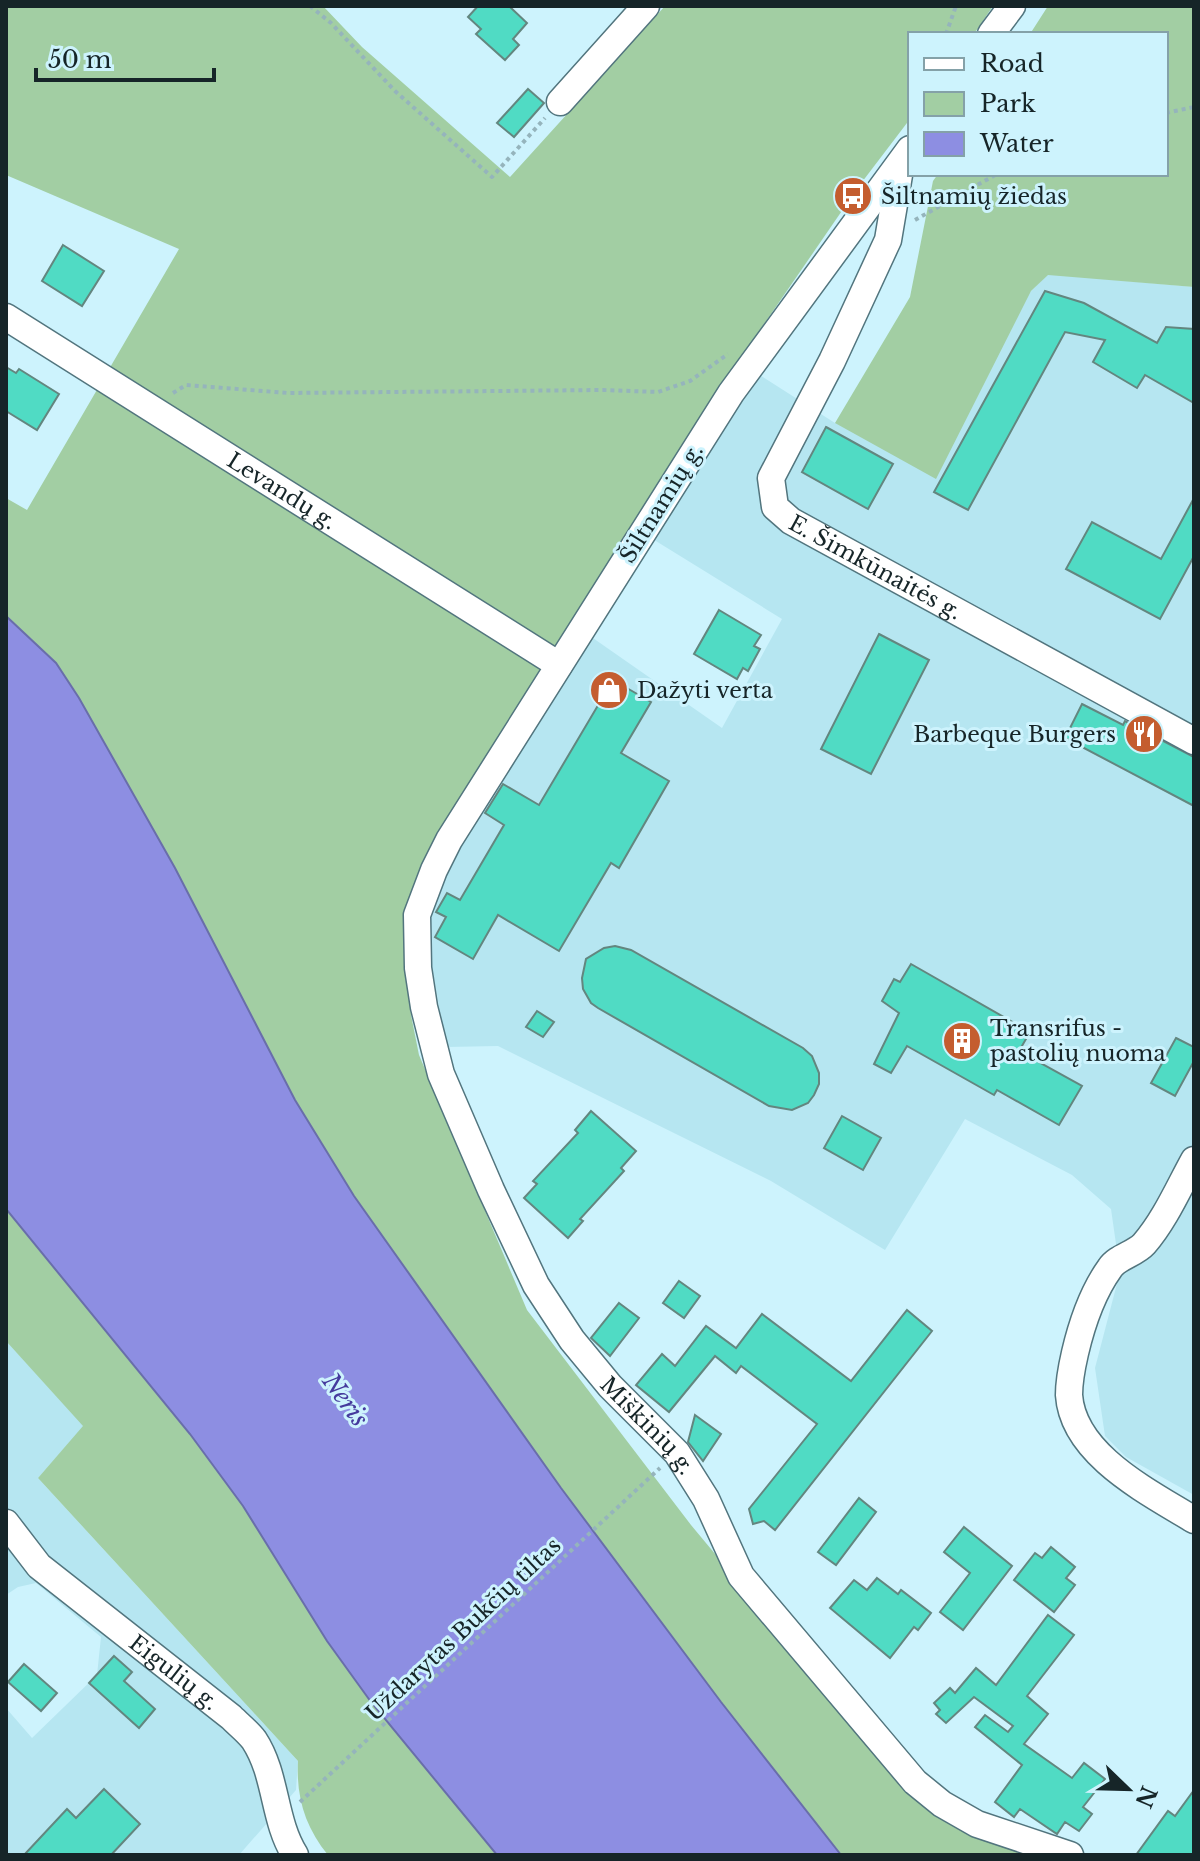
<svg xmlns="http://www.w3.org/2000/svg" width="1200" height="1861" viewBox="0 0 1200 1861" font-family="'Libre Baskerville',serif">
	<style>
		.built { fill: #b6e6f1 }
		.green { fill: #a2cea3 }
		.water { fill: #8d8ee2; stroke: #696eaa; stroke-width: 2 }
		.building { fill: #50dbc4; stroke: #63867f; stroke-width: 2 }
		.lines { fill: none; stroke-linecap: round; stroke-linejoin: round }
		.minor-casing { stroke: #52757e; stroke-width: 29 }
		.path { stroke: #95b4bc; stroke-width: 4; stroke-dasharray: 4 4; stroke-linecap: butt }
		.minor { stroke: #fff; stroke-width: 26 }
		.labels { text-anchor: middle; stroke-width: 6; stroke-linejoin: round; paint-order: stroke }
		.poi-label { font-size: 22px; fill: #162528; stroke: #cdf3fd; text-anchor: start }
		.street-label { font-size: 22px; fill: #162528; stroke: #cdf3fd }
		.water-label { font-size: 24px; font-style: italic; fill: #453a9d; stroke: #cdf3fd }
	</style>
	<rect width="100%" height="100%" fill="#cdf3fd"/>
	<g class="built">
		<path d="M1048,274l146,13v1208l-68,-38 -21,-21 -10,-68 25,-96 -9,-63 -39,-34 -107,-56 -80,131 -114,-69 -273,-135 -52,1 -18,-104 3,-33 13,-32 23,-44 123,-198 132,92 60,-109 -131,-81 107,-164 77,49 196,-132z"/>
		<path d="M6,1341l78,85 -46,52 260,283 -2,29 -57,65h-233v-147l26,30 65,-63 4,-38 -65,-54 -18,4 -12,8z"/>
	</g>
	<g class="green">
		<path d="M6,6h317l39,41 148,130 155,-171h328l-19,28h-64v85l-51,67 -132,192 -252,398 -67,203 3,36 8,40 108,255 164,215 234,281 101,49h-185l-120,-153 -160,-214 -207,-292 -59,-96 -120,-232 -96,-170 -23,-35 -50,-47v-118l21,12 152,-261 -173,-74z"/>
		<path d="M1048,6h146v281l-146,-12 -17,16 -95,188 -101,-56 75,-126 23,-116 5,-7h228v-140h-136z"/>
		<path d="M6,1209l184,225 53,72 84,135 44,61 126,153h-169c-23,-28 -32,-58 -30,-94l-260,-283 45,-52 -77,-85z"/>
	</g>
	<path class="water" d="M6,616l50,47 23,35 96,170 120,232 59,96 207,292 160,214 120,153h-344l-126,-153 -44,-61 -84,-135 -53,-72 -184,-225z"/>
	<g class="building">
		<path d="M478,6h31l18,17 -14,16 6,6 -14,15 -29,-26 5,-5 -13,-12z"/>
		<path d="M528,89l16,14 -30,34 -17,-14z"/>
		<path d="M63,245l41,26 -22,35 -40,-25z"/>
		<path d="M1045,291l39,12 73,40 9,-16 28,2v74l-49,-28 -8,13 -44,-26 12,-22 -40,-8 -97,178 -34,-18z"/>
		<path d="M6,367l10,6 3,-4 40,25 -22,36 -31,-19z"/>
		<path d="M826,427l67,37 -25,45 -66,-37z"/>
		<path d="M1194,498v58l-34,63 -94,-50 26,-47 69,37z"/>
		<path d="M719,610l42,25 -7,11 6,3 -12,22 -5,-3 -6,11 -43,-25z"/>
		<path d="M879,634l50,26 -58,114 -50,-25z"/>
		<path d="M613,680l38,22 -30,51 48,28 -50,87 -8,-5 -52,88 -61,-36 -25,44 -38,-22 11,-20 -10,-5 11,-19 13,7 44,-75 -19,-12 18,-29 36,21z"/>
		<path d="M1082,704l41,21 2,-4 69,36v49l-129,-68z"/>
		<path d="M615,946l16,4 172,98 9,8 7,17v11l-5,11 -6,8 -16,7 -23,-4 -171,-98 -7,-5 -8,-14 -1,-11 4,-19 18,-11z"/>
		<path d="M911,964l119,68 -11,19 63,35 -23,39 -62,-35 -3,5 -87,-49 -16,27 -17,-9 25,-51 -17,-12 12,-22 6,3z"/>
		<path d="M537,1011l17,11 -11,15 -17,-10z"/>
		<path d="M1176,1038l18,9v14l-19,35 -24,-13z"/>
		<path d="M591,1111l45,40 -15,17 3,3 -44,48 3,2 -15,17 -44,-40 13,-14 -4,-3 45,-48 -3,-3z"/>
		<path d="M842,1116l39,22 -18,32 -39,-22z"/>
		<path d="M679,1281l21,15 -16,22 -21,-15z"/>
		<path d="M619,1303l20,15 -29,38 -19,-18z"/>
		<path d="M907,1310l25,21 -157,199 -11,-9 -11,3 -4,-15 68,-85 -76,-58 -5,7 -21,-17 -46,56 -33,-27 26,-31 13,12 31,-40 30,22 26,-34 89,67z"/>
		<path d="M695,1415l26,19 -18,27 -15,-19z"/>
		<path d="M859,1498l17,14 -40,53 -18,-13z"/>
		<path d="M964,1527l48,39 -49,64 -23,-18 30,-39 -26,-21z"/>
		<path d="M1051,1547l24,20 -9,11 9,7 -21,27 -40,-32 21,-27 7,5z"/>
		<path d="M877,1578l21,16 3,-4 30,23 -13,17 -4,-3 -24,31 -60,-50 24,-28 13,10z"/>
		<path d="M1048,1615l26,20 -47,61 21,18 -24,30 48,34 12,-15 21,16 -22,28 9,7 -13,17 -14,-9 -8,12 -37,-25 -6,8 -19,-15 27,-37 -47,-38 10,-12 23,17 5,-6 -39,-29 -28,26 -10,-9 4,-4 -6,-7 16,-15 5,5 21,-25 20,17z"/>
		<path d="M114,1656l18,16 -8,9 31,28 -16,19 -50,-45z"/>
		<path d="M24,1664l33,29 -16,18 -33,-29z"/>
		<path d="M104,1789l36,35 -29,31h-87l43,-46 9,9z"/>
		<path d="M1194,1790v65h-58l32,-44 7,5z"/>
	</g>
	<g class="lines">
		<defs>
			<g id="minor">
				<path d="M991,34l21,-28"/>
				<path d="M560,102l86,-96"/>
				<path id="s1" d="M910,149l-179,244 -282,447 -15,30 -17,45 1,53 6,39 17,67 50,116 45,95 36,55 38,46 67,67 29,46 35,77 174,206 27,22 35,20 93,31"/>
				<path id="s2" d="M900,169l-12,71 -56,121 -61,117 4,29 16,14 403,220"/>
				<path id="s3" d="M6,317l553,348"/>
				<path d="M1194,1160c-15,27 -29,60 -50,84 -9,10 -27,13 -34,24 -18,25 -28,55 -35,85 -3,13 -6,28 -6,42 4,60 80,97 125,125"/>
				<path id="s4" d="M6,1523l33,43 192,151c8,8 17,15 23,23 23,35 19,80 41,115"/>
			</g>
		</defs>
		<use href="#minor" class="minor-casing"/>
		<g class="path">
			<path d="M310,6l21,17 64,68 97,86 53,-59"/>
			<path d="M946,34l10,-28"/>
			<path d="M1166,113l28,-6"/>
			<path d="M915,220l82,-46"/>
			<path d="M173,393l13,-8 102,8 315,-3 55,2 32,-11 38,-27"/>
			<path d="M300,1802l360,-334"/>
		</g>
		<use href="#minor" class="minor"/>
	</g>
	<defs>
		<symbol id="bus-disc" viewBox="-11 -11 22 22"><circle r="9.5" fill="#c45d2f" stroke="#cdf3fd"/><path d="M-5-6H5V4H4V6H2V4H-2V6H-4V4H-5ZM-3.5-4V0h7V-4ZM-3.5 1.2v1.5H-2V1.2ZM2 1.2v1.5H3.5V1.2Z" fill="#fff"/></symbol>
		<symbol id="shop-disc" viewBox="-11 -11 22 22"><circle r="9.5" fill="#c45d2f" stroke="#cdf3fd"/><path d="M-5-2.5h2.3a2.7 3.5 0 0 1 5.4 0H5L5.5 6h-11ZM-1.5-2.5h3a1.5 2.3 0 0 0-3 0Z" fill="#fff"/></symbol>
		<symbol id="restaurant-disc" viewBox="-11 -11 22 22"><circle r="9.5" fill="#c45d2f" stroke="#cdf3fd"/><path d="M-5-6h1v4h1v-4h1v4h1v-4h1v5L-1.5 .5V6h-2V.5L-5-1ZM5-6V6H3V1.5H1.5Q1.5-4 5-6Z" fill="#fff"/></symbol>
		<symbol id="building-disc" viewBox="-11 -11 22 22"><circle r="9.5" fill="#c45d2f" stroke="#cdf3fd"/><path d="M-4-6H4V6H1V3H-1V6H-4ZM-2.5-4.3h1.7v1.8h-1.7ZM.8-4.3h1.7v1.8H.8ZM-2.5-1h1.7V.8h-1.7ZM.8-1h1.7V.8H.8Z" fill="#fff"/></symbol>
	</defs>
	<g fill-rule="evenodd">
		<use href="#bus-disc" x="831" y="174" width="44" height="44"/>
		<use href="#shop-disc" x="587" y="668" width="44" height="44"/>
		<use href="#restaurant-disc" x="1122" y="712" width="44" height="44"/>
		<use href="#building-disc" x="940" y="1019" width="44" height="44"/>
	</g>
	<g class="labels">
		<g class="poi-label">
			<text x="881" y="204">Šiltnamių žiedas</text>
			<text x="637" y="698">Dažyti verta</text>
			<text x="1116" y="742" text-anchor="end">Barbeque Burgers</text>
			<text x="990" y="1036">Transrifus -<tspan x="990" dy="25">pastolių nuoma</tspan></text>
		</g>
		<g class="street-label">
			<text dy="8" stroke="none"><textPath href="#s3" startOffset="326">Levandų g.</textPath></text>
			<text transform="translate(661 503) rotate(-58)" y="8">Šiltnamių g.</text>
			<text dy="8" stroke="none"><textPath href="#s2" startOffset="484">E. Šimkūnaitės g.</textPath></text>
			<text dy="8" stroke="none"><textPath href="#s1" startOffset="1486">Miškinių g.</textPath></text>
			<text transform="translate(463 1629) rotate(-43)" y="8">Uždarytas Bukčių tiltas</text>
			<text dy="8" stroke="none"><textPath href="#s4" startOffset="226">Eigulių g.</textPath></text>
		</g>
		<g class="water-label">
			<text transform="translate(345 1400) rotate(54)" y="8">Neris</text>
		</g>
	</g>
	<rect width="1200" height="1861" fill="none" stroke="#162528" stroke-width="16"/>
	<rect x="908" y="32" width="260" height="144" fill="#cdf3fd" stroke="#84a1a8" stroke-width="2"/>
	<rect x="924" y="58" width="40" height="12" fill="#ffffff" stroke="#84a1a8" stroke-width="2"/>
	<text x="980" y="72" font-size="24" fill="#162528">Road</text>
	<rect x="924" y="92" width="40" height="24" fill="#a2cea3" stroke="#84a1a8" stroke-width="2"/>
	<text x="980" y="112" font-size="24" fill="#162528">Park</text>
	<rect x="924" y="132" width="40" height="24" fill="#8d8ee2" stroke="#84a1a8" stroke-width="2"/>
	<text x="980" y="152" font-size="24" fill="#162528">Water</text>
	<g transform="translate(1128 1789) rotate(113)" stroke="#cdf3fd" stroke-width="6" paint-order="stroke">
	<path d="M0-6L14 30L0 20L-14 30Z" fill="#162528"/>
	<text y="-12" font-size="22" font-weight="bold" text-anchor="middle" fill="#162528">N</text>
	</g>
	<path d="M36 68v12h178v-12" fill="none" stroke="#162528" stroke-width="4"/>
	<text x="48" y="68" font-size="24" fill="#162528" stroke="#cdf3fd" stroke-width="6" paint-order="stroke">50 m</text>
</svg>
